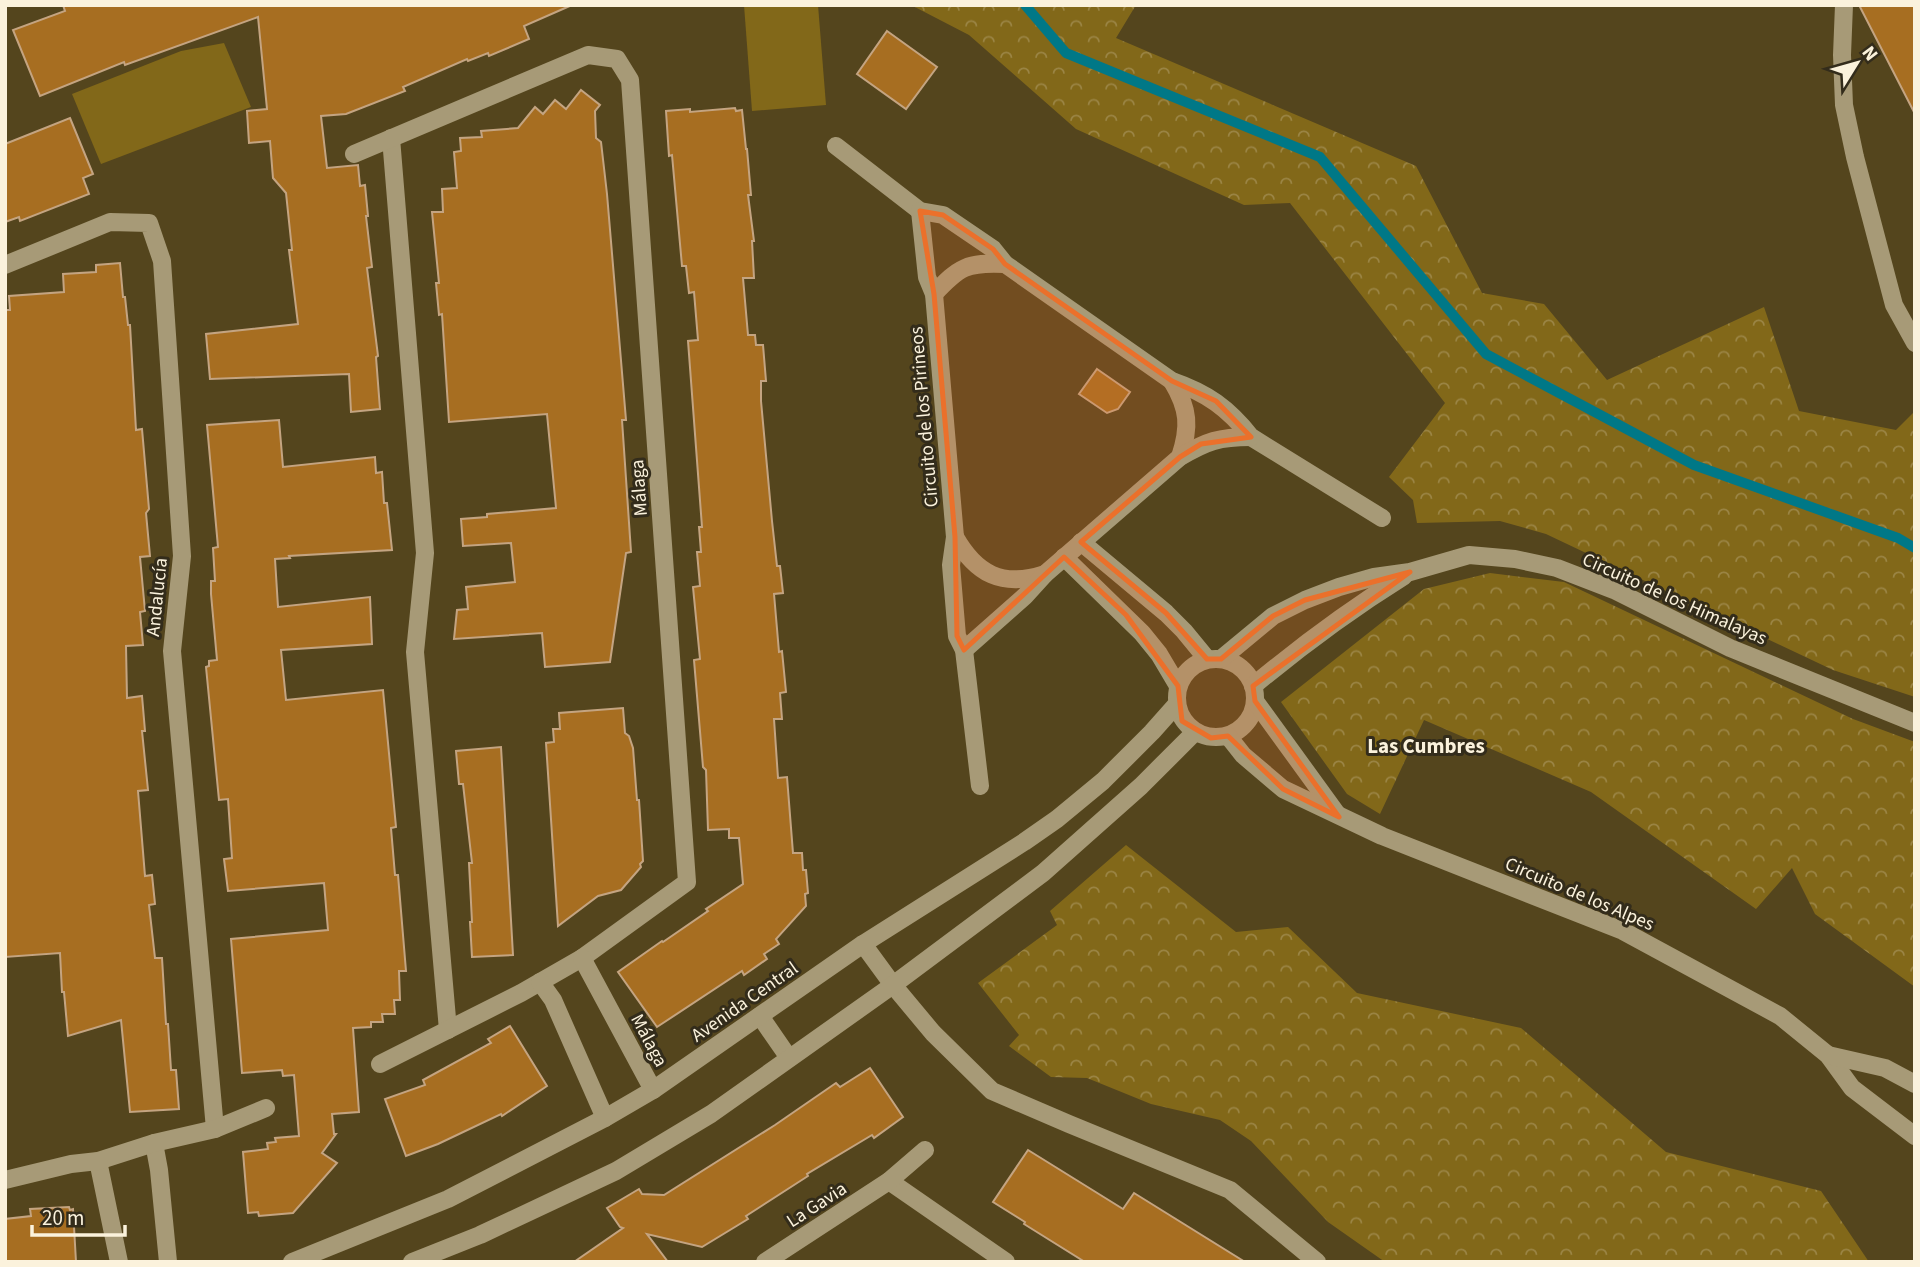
<svg xmlns="http://www.w3.org/2000/svg" width="1920" height="1267" viewBox="0 0 1920 1267" font-family="'Source Sans 3',sans-serif">
	<style>
		.grass { fill: #826819 }
		.forest { fill: url(#forest-crowns) }
		.lines { fill: none; stroke-linecap: round; stroke-linejoin: round }
		.stream { stroke: #007887; stroke-width: 10 }
		.building { fill: #a76e21; stroke: #c4a481; stroke-width: 2 }
		.minor { stroke: #a79a77; stroke-width: 18 }
		.marked { fill: #eb702b; fill-opacity: 0.2; stroke: #eb702b; stroke-width: 5; stroke-linejoin: round }
		.labels { text-anchor: middle; stroke-width: 6; stroke-linejoin: round; paint-order: stroke }
		.street-label { font-size: 19px; fill: #fbf2dc; stroke: #332c1b }
		.neighbourhood-label { font-size: 21px; font-weight: bold; fill: #fbf2dc; stroke: #332c1b }
	</style>
	<defs>
		<pattern id="forest-crowns" width="20" height="18" patternUnits="userSpaceOnUse" patternTransform="scale(1.75)"><rect width="20" height="18" fill="#826819"/><path d="M2 6a3 3 0 1 1 6 0M12 15a3 3 0 1 1 6 0" fill="none" stroke="#9b8545"/></pattern>
	</defs>
	<rect width="100%" height="100%" fill="#54451d"/>
	<g class="grass">
		<path d="M744,5h74l8,100 -74,6z"/>
		<path d="M224,43l27,64 -150,57 -29,-70 109,-43z"/>
	</g>
	<g class="forest">
		<path d="M911,5h225l-20,33 300,128 66,127 62,11 63,76 157,-73 35,104 97,19 19,-19v286l-82,-27 -287,-136 -46,-13 -83,2 -4,-23 -24,-23 56,-74 -155,-200 -46,2 -168,-76 -107,-94z"/>
		<path d="M1490,573l74,9 289,137 62,23v245l-100,-73 -23,-46 -36,41 -165,-117 -167,-72 -44,94 -33,-20 -66,-92 143,-113z"/>
		<path d="M1126,845l110,87 52,-5 69,66 164,35 145,124 155,39 48,71h-484l-57,-40 -77,-81 -31,-21 -69,-16 -64,-26 -36,-1 -42,-31 10,-11 -41,-52 79,-58 -7,-14z"/>
	</g>
	<g class="lines">
		<path class="stream" d="M1025,5l41,48 254,104 166,197 208,111 204,73 17,10"/>
	</g>
	<g class="building">
		<path d="M63,5h509l-48,21 5,13 -40,17 -1,-3 -20,8 -1,-2 -64,28 2,4 -59,23 -25,2 6,52 31,-3 2,21 5,-1 3,31h-2l6,51 -5,1 11,88 -2,1 4,52 -29,3 -2,-38 -139,5 -4,-45 92,-10 -9,-74h3l-6,-57 -13,-15 -3,-37 -21,2 -2,-32 20,-2 -9,-92 -133,48 -1,-3 -84,34 -27,-66 52,-19z"/>
		<path d="M1859,5h56v109z"/>
		<path d="M887,31l50,36 -31,42 -49,-35z"/>
		<path d="M581,90l19,15 -5,6 1,27 5,4 6,52 19,226h-4l9,132 -5,1 -16,109 -65,5 -3,-34 -88,6 3,-29 11,-1 -2,-22 49,-5 -4,-39 -48,3 -2,-27 26,-2v-3l69,-6 -9,-94 -98,8 -7,-108 -3,1 -3,-32h3l-7,-71h11l-1,-23 15,-1 -3,-36 7,-1 -1,-13 22,-1 -1,-6 37,-3 17,-21 8,7 12,-14 11,9z"/>
		<path d="M735,108l1,3 6,-1 4,39h1l4,46h-3l6,46h-2l2,37h-11l5,57h7l1,10h7l3,36h-5v20l11,120 5,45h3l3,27 -9,1 5,58 3,-1 4,41 -6,1 2,26h-8l4,59 9,-1 6,76h9l1,17h3l2,23 -3,1 1,12 -30,33 3,5 -15,10 3,5 -23,16 -2,-4 -85,56 -39,-55 44,-31 1,1 45,-31 -2,-2 37,-25 -4,-46h-10v-9l-21,1 -2,-60 -3,-3 -9,-107 6,-1 -7,-72 7,-1 -3,-34h4l-2,-25h3l-14,-186 10,-1 -4,-48 -5,1 -3,-27h-4l-10,-111 -3,1 -3,-45 24,-2v3z"/>
		<path d="M70,118l23,56 -10,4 6,16 -69,27 -1,-4 -14,5v-78z"/>
		<path d="M120,263l3,34h2l3,28h2l6,105 6,-1 7,80 -3,4 4,43 -10,1 5,54 -5,1 3,33 -17,1 1,52 15,-2 3,35h-3l6,59 -10,1 7,85 7,-1 3,29 -6,1 6,53h7l4,66h2l3,46h5l3,39 -49,3 -9,-92 -53,16 -4,-44h-2l-2,-39 -55,4v-647h5l-1,-14 55,-4 -1,-18 33,-2v-7z"/>
		<path d="M1097,369l33,23 -12,17 -11,4 -28,-19z"/>
		<path d="M279,420l4,47 92,-10 1,16 6,-1 2,31h3l5,47 -103,6 1,2 -15,1 3,48 92,-10 2,47 -91,6 5,50 97,-10 13,137 -5,1 4,47h3l8,96h-7l1,29h-6l1,14h-13l1,8h-12v5l-18,1 6,84 -27,2 2,20h2l-14,19 15,10 -44,50 -34,3 -1,-4 -10,1 -5,-61 25,-3 -1,-6 9,-1 -1,-4 24,-2 -5,-61 -11,1 -1,-6 -40,3 -11,-134 97,-9 -4,-47 -96,8 -4,-32 8,-1 -4,-59 -9,1 -13,-133 3,-1v-5l8,-1 -6,-66v-13h4l-2,-33 5,-1 -11,-122z"/>
		<path d="M623,708l2,25 4,3 4,12 4,52h2l4,61 -3,3 1,3 -20,23 -23,6 -40,30 -12,-183 8,-1 -1,-13h7l-1,-16z"/>
		<path d="M501,747l12,208 -41,2 -2,-35h2l-3,-59h3l-9,-79h-4l-3,-33z"/>
		<path d="M510,1026l37,60 -45,30 -1,-2 -63,30 -32,12 -21,-57 40,-14 -2,-5 68,-37 -3,-4z"/>
		<path d="M870,1068l33,49 -29,21 -2,-3 -65,39 1,2 -62,40 2,3 -46,28 -55,-13 21,28h-94l49,-34 -3,-1 -13,-19 32,-19 3,5 22,1 111,-70 61,-42 4,4z"/>
		<path d="M1028,1150l95,59 11,-16 111,69h-160l-61,-38 1,-2 -32,-20z"/>
		<path d="M69,1207l1,3 3,-1 3,53h-71v-43l26,-3 -1,-7z"/>
	</g>
	<g class="lines">
		<g class="minor">
			<path d="M1844,5l-2,50 2,50 11,52 39,148 21,38"/>
			<path d="M391,138l34,415 -10,99 33,378"/>
			<path d="M836,146l84,65 23,4 50,34 12,15 167,117c35,12 56,27 79,56l131,81"/>
			<path d="M354,154l234,-99 29,4 13,21 57,802 -105,76 -61,35 -141,71"/>
			<path d="M920,211l7,66 7,17 21,243 -4,28 6,71 7,14 16,136"/>
			<path d="M5,265l105,-43 39,1 13,38 20,295 -10,95 43,478"/>
			<path d="M934,294c25,-27 33,-32 71,-30"/>
			<path d="M1172,381c17,28 18,46 8,76"/>
			<path d="M955,537c21,37 47,51 90,37"/>
			<path d="M1081,542l85,71 18,18 23,28"/>
			<path d="M1064,557l78,76 17,21 19,32"/>
			<path d="M964,650l61,-54 20,-22 135,-117c27,-16 39,-20 71,-20"/>
			<circle cx="1216" cy="698" r="39"/>
			<path d="M1221,659l52,-43 32,-16 34,-13 35,-10 36,-5 59,-17 46,4 42,9 57,22 116,58 185,75"/>
			<path d="M1253,686c48,-40 98,-77 151,-110"/>
			<path d="M1255,701l82,113"/>
			<path d="M1228,736l15,19 40,34 99,47 241,95 157,85 48,39 24,33 63,48"/>
			<path d="M863,944l30,41 40,48 59,58 77,33 161,66 87,72"/>
			<path d="M582,958l71,132"/>
			<path d="M540,982l13,18 52,118"/>
			<path d="M760,1016l29,42"/>
			<path d="M1828,1055l57,13 30,16"/>
			<path d="M154,1143l5,27 9,92"/>
			<path d="M98,1161l21,101"/>
			<path d="M5,1180l66,-16 27,-3 56,-18 61,-14 51,-21"/>
			<path d="M889,1181l117,81"/>
			<path d="M292,1262l156,-63 157,-81 48,-28 210,-146 161,-102 33,-23 46,-38 49,-49 24,-27"/>
			<path d="M412,1262l68,-27 136,-64 95,-57 182,-129 150,-112 98,-87 54,-54"/>
			<path d="M765,1262l124,-81 36,-31"/>
		</g>
	</g>
	<path class="marked" d="M920,211l23,4 50,34 12,15 167,117 44,20 35,36 -50,7 -21,13 -99,85 85,71 41,46h14l52,-43 32,-16 105,-28 -157,114 2,15 84,116 -56,-28 -55,-53 -17,2 -29,-17 -4,-35 -52,-71 -62,-58 -100,93 -7,-14 -2,-99 -21,-243z"/>
	<g class="labels">
		<g class="street-label">
			<text transform="translate(923 417) rotate(-95)" y="7">Circuito de los Pirineos</text>
			<text transform="translate(638 488) rotate(-94)" y="7">Málaga</text>
			<text transform="translate(156 597) rotate(-84)" y="7">Andalucía</text>
			<text transform="translate(1675 598) rotate(24)" y="7">Circuito de los Himalayas</text>
			<text transform="translate(1580 893) rotate(23)" y="7">Circuito de los Alpes</text>
			<text transform="translate(744 1001) rotate(-35)" y="7">Avenida Central</text>
			<text transform="translate(650 1040) rotate(62)" y="7">Málaga</text>
			<text transform="translate(816 1204) rotate(-33)" y="7">La Gavia</text>
		</g>
		<g class="neighbourhood-label">
			<text x="1426" y="753">Las Cumbres</text>
		</g>
	</g>
	<rect width="1920" height="1267" fill="none" stroke="#fbf2dc" stroke-width="14"/>
	<g transform="translate(1857 63) rotate(53)" stroke="#332c1b" stroke-width="5" paint-order="stroke">
	<path d="M0-5L12 26L0 18L-12 26Z" fill="#fbf2dc"/>
	<text y="-10" font-size="19" font-weight="bold" text-anchor="middle" fill="#fbf2dc">N</text>
	</g>
	<path d="M32 1225v10h93v-10" fill="none" stroke="#fbf2dc" stroke-width="3.5"/>
	<text x="42" y="1225" font-size="21" fill="#fbf2dc" stroke="#332c1b" stroke-width="5" paint-order="stroke">20 m</text>
</svg>
